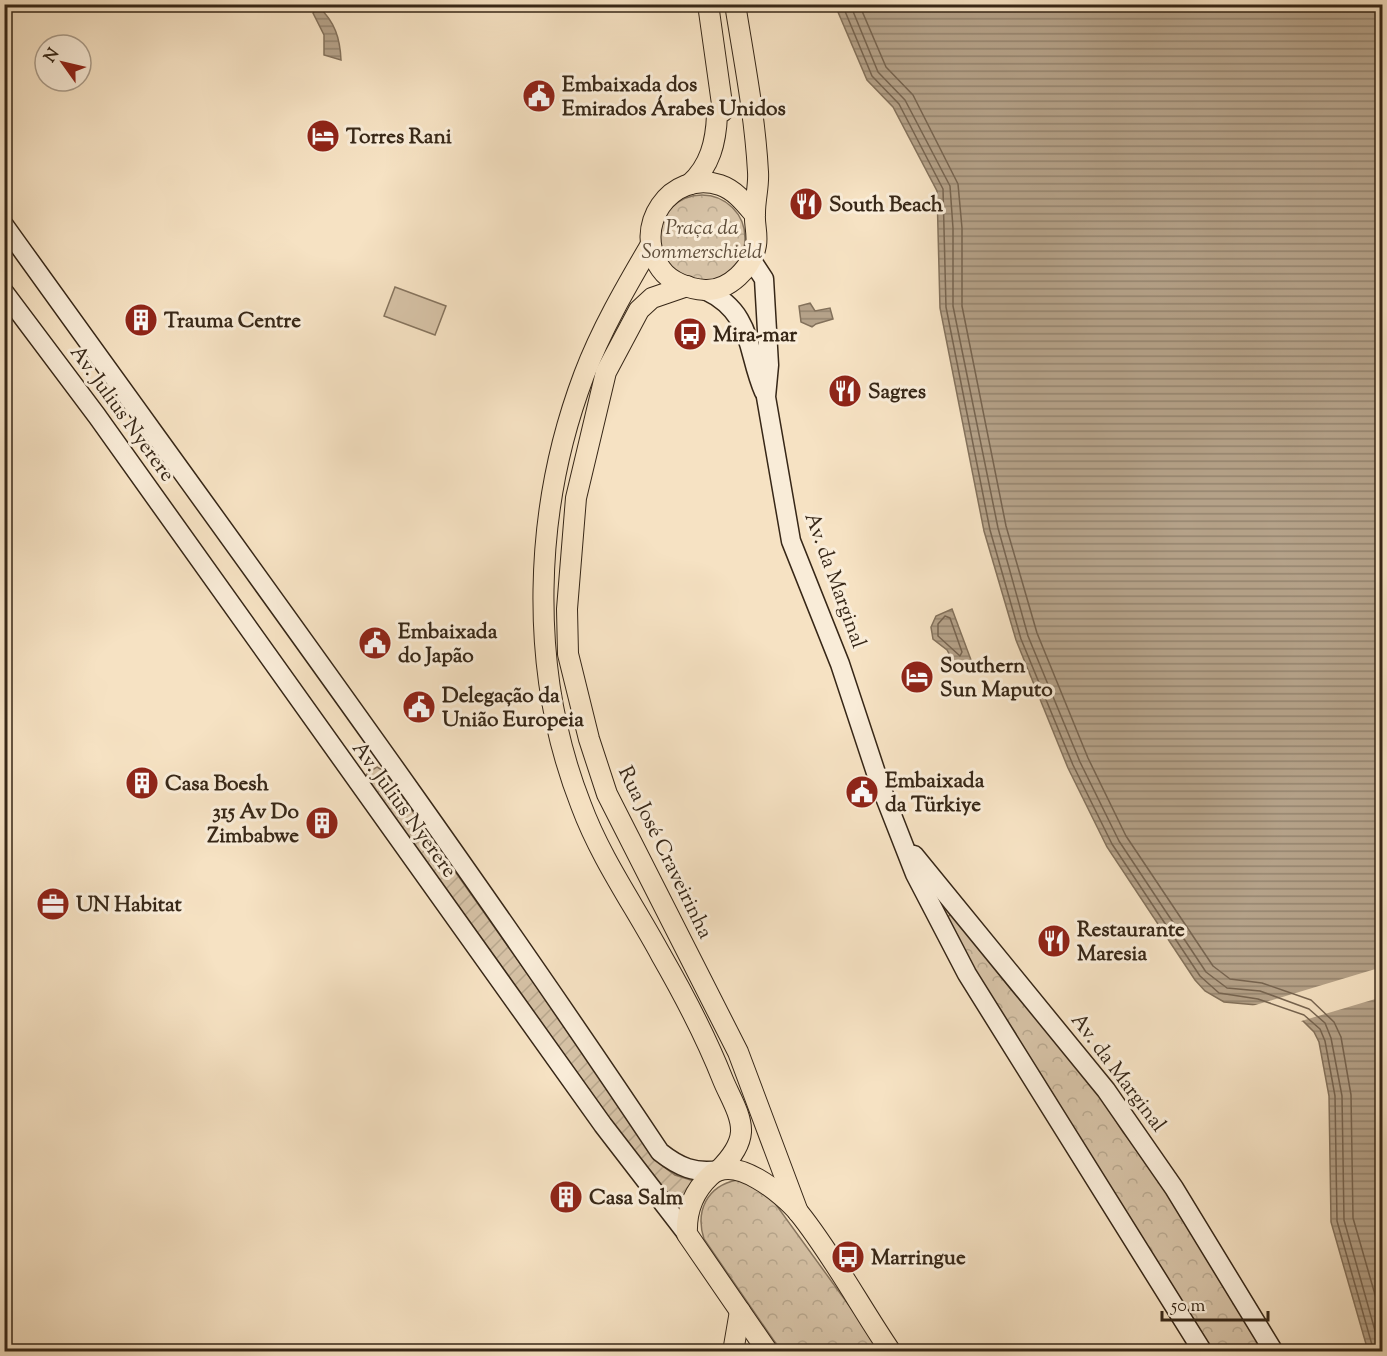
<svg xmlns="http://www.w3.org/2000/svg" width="1387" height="1356" viewBox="0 0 1387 1356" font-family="'Sorts Mill Goudy',serif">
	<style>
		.forest { fill: url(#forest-crowns); stroke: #86745e; stroke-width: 1.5 }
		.garden { fill: url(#garden-furrows); stroke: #86745e; stroke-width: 1.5 }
		.pitch { fill: #d6c2a6; stroke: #86745e; stroke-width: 1.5 }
		.water { fill: url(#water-rules); stroke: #83715b; stroke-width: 1.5 }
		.pier { fill: #f6e2c3 }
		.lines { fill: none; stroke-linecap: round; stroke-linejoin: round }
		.shore { stroke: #766450; stroke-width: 1.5 }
		.secondary-casing { stroke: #372717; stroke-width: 21 }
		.primary-casing { stroke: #372717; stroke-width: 22 }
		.secondary { stroke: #f9ecd8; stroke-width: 18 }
		.primary { stroke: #f6e2c3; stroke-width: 20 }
		.labels { text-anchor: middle; stroke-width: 6; stroke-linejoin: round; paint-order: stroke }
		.poi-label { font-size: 21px; font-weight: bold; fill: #372717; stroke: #f9ecd8; text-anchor: start }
		.park-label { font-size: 21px; font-style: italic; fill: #5f4e3b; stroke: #f9ecd8 }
		.street-label { font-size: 21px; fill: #372717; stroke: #f9ecd8 }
	</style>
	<defs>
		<pattern id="forest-crowns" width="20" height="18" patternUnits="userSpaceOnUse" patternTransform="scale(1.5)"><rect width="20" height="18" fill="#d6c2a6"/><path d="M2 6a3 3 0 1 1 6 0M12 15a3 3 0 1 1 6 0" fill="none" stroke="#b8a78e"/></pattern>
		<pattern id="garden-furrows" width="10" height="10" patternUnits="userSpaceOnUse" patternTransform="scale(1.5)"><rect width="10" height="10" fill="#d6c2a6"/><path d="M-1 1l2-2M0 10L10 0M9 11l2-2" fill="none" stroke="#b8a78e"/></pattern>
		<pattern id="water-rules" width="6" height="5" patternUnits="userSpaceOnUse" patternTransform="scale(1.5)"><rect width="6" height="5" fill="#b5a289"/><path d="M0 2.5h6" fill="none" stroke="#94846f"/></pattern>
	</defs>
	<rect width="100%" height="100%" fill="#f6e2c3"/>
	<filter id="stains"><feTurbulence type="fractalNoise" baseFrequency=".00333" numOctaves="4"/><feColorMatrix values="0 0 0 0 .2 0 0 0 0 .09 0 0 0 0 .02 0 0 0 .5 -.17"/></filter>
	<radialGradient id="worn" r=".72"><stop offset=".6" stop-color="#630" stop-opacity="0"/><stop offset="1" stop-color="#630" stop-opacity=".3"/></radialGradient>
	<g class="forest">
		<circle cx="702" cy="238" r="43"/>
		<path d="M951,913l59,75 82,95 31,49 40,51 105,168h-57l-222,-351 -41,-83z"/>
		<path d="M737,1180l15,3 17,12 113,156h-101l-77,-112c-9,-28 3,-53 33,-59z"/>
	</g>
	<path class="garden" d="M377,767l7,4 280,396 11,8 22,7 -19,33 -313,-434 2,-8z"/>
	<path class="pitch" d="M395,287l51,19 -11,29 -51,-19z"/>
	<g class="water">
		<path d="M835,5h547v1346h-14l-37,-129 -2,-126 -10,-54 -5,-10 -11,-11 -46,-16 -33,-3 -19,-11 -10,-11 -88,-133 -39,-79 -52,-128 -32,-109 -44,-223 -3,-117 -44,-84 -26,-27z"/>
		<path d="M318,6c17,16 22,32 23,54l-17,-5v-20l-11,-22z"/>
		<path d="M810,303l5,8 15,-3 3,11 -17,5 -4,3 -11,-5 -2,-16z"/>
		<path d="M952,609l22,59h-17l-10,-18 -14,-11 -2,-12 5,-11z"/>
	</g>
	<path class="pier" d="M1382,967v30l-84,25 -49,-15z"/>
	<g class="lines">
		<g class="shore">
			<path d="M842,4l30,72 27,28 44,85 3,118 44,223 31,109 52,126 39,79 88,132 19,17 39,6 46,16 16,14 5,12 10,55 2,125 37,131"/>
			<path d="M850,4l28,68 27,28 45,86 3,42v78l45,222 30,108 52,126 39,79 87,131 21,16 33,3 49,18 16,14 6,15 11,58 2,124 37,132"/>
			<path d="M859,4l27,63 27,28 45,89 4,44v78l44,220 31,107 51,125 38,78 87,130 17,13 32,4 49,17 23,22 7,15 10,58 2,123 29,101"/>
			<path d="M945,616l5,2 12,34 -2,4 -22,-20v-12z"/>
		</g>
		<defs>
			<g id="secondary">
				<path d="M4,225c221,308 446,612 656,927 19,15 35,22 59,18"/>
				<path d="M751,259l13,20 5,86 -3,32 25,144 49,123 39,118 36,92 52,100 236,378"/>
				<path d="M705,290c49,23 41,61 59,102"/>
				<path d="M4,292l93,124 506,709 84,109"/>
				<path d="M914,855l192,235 68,98 100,164"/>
			</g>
			<g id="primary">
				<path d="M735,4c9,56 20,112 23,168 1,14 -3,27 -3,41 -1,11 3,21 1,32 -4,23 -27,46 -51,45 -16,-1 -35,-8 -44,-21 -30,-41 9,-100 59,-84 15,5 25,18 35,30"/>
				<path d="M690,184c20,-18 26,-42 27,-69l6,-4 -15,-107"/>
				<path d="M650,246c-24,41 -49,84 -66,129 -51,135 -56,295 -3,430 20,54 53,100 80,150 23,40 45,82 62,125 6,15 19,35 18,52 -1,15 -12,28 -22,38"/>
				<path d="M687,286l-35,12 -13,12 -33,62 -30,126 -9,111 1,45 21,85 18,55 131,258 60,160"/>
				<path d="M733,1352l7,-41"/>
				<path d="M768,1352l-81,-118c-1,-22 6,-42 23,-58 24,-23 73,18 89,37 33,41 62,95 92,139"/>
			</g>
		</defs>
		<use href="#secondary" class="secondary-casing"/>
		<use href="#primary" class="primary-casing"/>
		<use href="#secondary" class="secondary"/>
		<use href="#primary" class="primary"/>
	</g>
	<defs>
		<symbol id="civic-disc" viewBox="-11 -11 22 22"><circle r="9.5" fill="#8f2418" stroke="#f9ecd8"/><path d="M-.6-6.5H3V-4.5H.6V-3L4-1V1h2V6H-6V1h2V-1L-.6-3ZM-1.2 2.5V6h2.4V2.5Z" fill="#fff"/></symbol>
		<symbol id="hotel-disc" viewBox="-11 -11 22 22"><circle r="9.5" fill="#8f2418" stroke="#f9ecd8"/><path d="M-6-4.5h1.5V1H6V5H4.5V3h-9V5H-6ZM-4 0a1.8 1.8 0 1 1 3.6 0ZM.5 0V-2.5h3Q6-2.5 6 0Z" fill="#fff"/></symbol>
		<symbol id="restaurant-disc" viewBox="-11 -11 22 22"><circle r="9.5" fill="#8f2418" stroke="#f9ecd8"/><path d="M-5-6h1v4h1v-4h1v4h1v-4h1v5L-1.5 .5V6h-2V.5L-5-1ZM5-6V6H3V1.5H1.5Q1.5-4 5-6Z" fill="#fff"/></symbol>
		<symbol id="building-disc" viewBox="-11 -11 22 22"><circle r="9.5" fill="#8f2418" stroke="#f9ecd8"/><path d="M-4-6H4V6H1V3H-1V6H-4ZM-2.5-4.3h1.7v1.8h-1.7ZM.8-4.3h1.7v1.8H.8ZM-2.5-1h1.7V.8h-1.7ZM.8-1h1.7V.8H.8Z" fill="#fff"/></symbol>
		<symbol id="bus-disc" viewBox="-11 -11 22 22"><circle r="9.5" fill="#8f2418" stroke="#f9ecd8"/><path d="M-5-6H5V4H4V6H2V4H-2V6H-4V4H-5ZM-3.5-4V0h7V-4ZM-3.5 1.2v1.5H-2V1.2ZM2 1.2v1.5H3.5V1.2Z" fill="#fff"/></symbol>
		<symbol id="office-disc" viewBox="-11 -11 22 22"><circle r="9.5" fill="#8f2418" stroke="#f9ecd8"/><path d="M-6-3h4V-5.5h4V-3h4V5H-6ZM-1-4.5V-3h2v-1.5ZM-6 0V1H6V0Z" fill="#fff"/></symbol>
	</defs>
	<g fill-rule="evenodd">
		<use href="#civic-disc" x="520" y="77" width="38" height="38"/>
		<use href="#hotel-disc" x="304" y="117" width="38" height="38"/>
		<use href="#restaurant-disc" x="787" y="185" width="38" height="38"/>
		<use href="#building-disc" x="122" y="301" width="38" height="38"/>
		<use href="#bus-disc" x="671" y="315" width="38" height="38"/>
		<use href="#restaurant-disc" x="826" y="372" width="38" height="38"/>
		<use href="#civic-disc" x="356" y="624" width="38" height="38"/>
		<use href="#hotel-disc" x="898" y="658" width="38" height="38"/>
		<use href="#civic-disc" x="400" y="688" width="38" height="38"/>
		<use href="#building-disc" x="123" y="764" width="38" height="38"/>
		<use href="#civic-disc" x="843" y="773" width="38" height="38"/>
		<use href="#building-disc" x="303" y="804" width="38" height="38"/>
		<use href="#office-disc" x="34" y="885" width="38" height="38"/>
		<use href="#restaurant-disc" x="1035" y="922" width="38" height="38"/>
		<use href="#building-disc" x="547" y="1178" width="38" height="38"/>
		<use href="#bus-disc" x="829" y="1238" width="38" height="38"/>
	</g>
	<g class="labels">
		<g class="poi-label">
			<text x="562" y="91">Embaixada dos<tspan x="562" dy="24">Emirados Árabes Unidos</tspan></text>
			<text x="346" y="143">Torres Rani</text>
			<text x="829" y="211">South Beach</text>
			<text x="164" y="327">Trauma Centre</text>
			<text x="713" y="341">Mira-mar</text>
			<text x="868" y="398">Sagres</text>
			<text x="398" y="638">Embaixada<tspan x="398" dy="24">do Japão</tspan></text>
			<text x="940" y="672">Southern<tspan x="940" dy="24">Sun Maputo</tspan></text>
			<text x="442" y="702">Delegação da<tspan x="442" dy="24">União Europeia</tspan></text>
			<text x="885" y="787">Embaixada<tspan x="885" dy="24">da Türkiye</tspan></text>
			<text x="165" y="790">Casa Boesh</text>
			<text x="299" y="818" text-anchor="end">315 Av Do<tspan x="299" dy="24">Zimbabwe</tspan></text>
			<text x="76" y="911">UN Habitat</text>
			<text x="1077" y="936">Restaurante<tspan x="1077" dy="24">Maresia</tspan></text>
			<text x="589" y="1204">Casa Salm</text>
			<text x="871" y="1264">Marringue</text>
		</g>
		<g class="park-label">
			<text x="702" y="234">Praça da<tspan x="702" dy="24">Sommerschield</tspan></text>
		</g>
		<g class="street-label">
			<text transform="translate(123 413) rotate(54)" y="7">Av. Julius Nyerere</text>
			<text transform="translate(836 580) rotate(70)" y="7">Av. da Marginal</text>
			<text transform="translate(405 809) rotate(54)" y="7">Av. Julius Nyerere</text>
			<text transform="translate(666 852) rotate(64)" y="7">Rua José Craveirinha</text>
			<text transform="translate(1119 1072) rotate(53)" y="7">Av. da Marginal</text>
		</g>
	</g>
	<rect width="1387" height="1356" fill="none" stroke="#f6e2c3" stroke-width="24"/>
	<rect x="6" y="6" width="1375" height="1344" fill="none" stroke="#372717" stroke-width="3"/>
	<rect x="12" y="12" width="1363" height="1332" fill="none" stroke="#372717" stroke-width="1.5"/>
	<g transform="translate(63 63) rotate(304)"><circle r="28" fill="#f9ecd8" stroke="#ab9d8b" stroke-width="1.5"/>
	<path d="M0-4.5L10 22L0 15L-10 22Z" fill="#8f2418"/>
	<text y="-9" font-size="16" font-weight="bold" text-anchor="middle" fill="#372717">N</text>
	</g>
	<path d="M1162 1311v9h106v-9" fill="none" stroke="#372717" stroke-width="3"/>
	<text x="1171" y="1311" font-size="18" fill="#372717" stroke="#f9ecd8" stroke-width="4.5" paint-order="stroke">50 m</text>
	<rect width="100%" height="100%" filter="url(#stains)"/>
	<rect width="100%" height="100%" fill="url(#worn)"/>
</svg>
